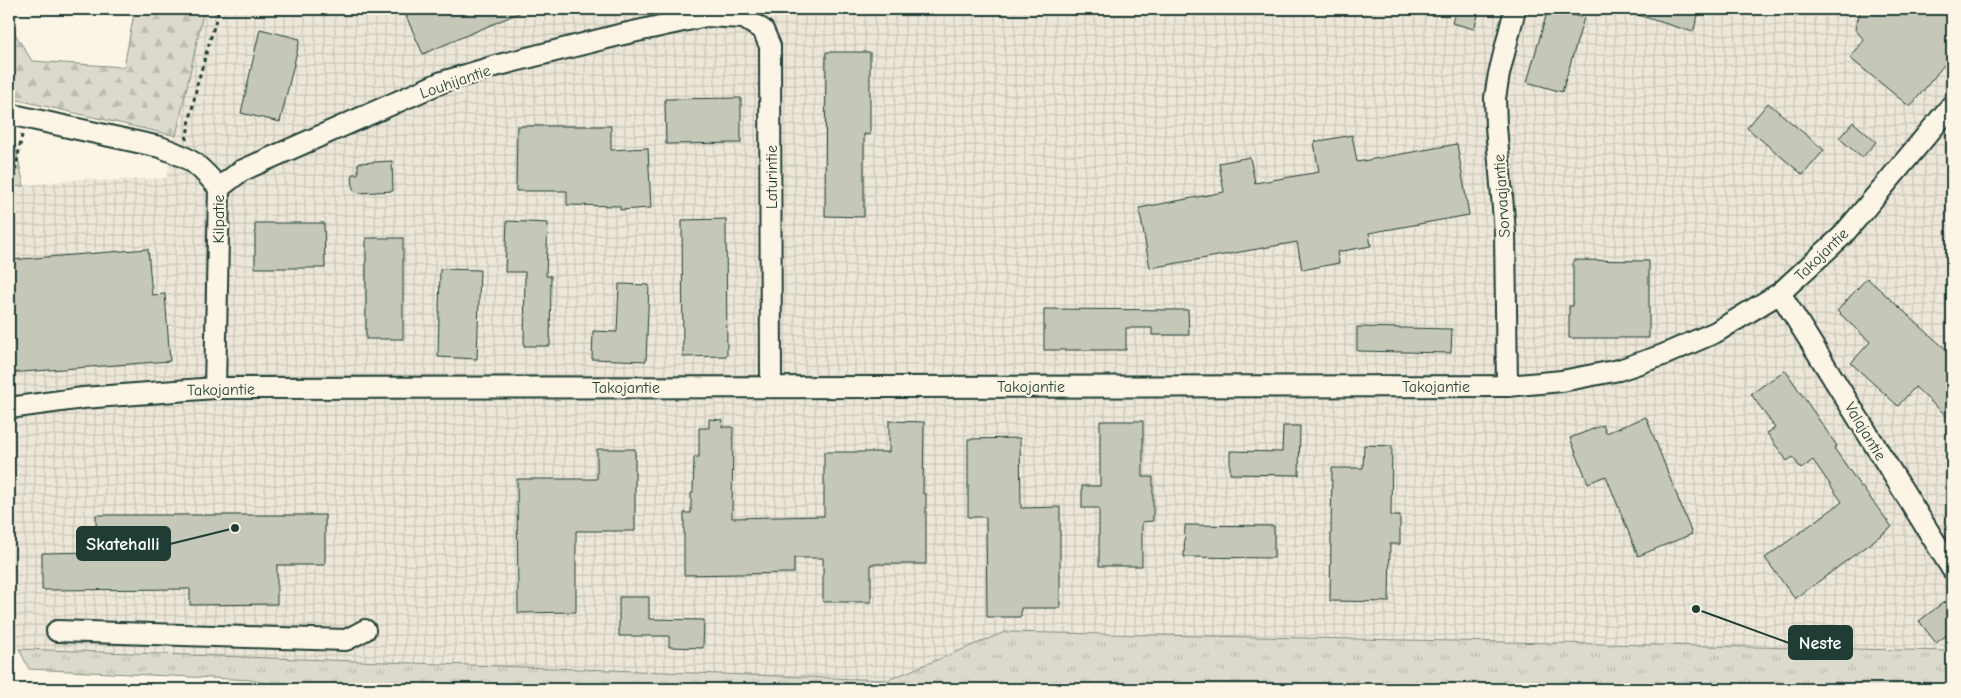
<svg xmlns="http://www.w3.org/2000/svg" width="1961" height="698" viewBox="0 0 1961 698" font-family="'Comic Neue',sans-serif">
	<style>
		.industrial { fill: url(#industrial-grid) }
		.grass { fill: url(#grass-tufts); stroke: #7e8c80 }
		.forest { fill: url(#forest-firs); stroke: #7e8c80 }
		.building { fill: #c5c7b9; stroke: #1f3d34 }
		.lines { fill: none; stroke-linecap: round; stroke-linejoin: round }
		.minor-casing { stroke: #1f3d34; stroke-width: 24 }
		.path { stroke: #1f3d34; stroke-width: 3; stroke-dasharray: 4 4; stroke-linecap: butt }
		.minor { stroke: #fcf5e5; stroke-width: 20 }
		.labels { text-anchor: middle; stroke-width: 4.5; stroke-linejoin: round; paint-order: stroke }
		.street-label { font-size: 16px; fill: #1f3d34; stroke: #fcf5e5 }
		.leader { fill: none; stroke: #1f3d34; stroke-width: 2 }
		.callout-dot { fill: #1f3d34; stroke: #fcf5e5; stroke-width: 2 }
		.callout { fill: #1f3d34; stroke: #1f3d34; stroke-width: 2 }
		.callout-label { font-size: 18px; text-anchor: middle; font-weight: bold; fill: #fff }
	</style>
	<defs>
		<pattern id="industrial-grid" width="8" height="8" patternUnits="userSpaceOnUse" patternTransform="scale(1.25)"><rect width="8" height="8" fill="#ece7d8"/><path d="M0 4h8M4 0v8" fill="none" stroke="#cac7ba"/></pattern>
		<pattern id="grass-tufts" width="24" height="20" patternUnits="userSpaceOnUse" patternTransform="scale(1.25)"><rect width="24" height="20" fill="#dcdacc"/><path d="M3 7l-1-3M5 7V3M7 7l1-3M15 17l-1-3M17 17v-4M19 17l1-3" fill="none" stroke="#bcbcb0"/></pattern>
		<pattern id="forest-firs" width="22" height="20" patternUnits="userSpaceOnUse" patternTransform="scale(1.25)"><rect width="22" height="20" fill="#dcdacc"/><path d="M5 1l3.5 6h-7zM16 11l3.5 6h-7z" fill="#bcbcb0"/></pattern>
	</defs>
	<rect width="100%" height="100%" fill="#fcf5e5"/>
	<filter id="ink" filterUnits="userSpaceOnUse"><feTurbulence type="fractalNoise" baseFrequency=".02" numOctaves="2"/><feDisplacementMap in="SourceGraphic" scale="10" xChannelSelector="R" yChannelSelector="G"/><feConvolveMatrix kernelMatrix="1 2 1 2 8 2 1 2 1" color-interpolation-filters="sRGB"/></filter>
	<g filter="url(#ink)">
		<path class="industrial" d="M204,9h1748v642l-947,-19 -117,48 -879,-31v-462l81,-9 7,3 69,-3z"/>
		<path class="grass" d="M1005,632l947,19v38h-1668l-32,-9 -223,-11 -10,-20 869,31z"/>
		<g class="forest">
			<path d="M145,9h59l-28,127 -167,-38v-74l23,37 92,6 10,-54z"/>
			<path d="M9,130h3l12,56 -15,1z"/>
		</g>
		<g class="building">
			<path d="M423,9h105l-105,45 -17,-38z"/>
			<path d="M1456,9h24l-6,20 -22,-6z"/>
			<path d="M1548,9l36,9 -22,74 -35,-10z"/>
			<path d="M1628,9h72l-7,23 -65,-20z"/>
			<path d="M1861,9h91v46l-42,52 -60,-49 14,-18 -9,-11z"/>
			<path d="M260,29l40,10 -20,83 -39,-9z"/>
			<path d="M826,52h44v83l-6,-1v83l-39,-1z"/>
			<path d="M741,98v45l-75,1 -1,-45z"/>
			<path d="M1768,103l56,47 -21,25 -56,-47z"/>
			<path d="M1853,122l23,20 -14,16 -23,-20z"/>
			<path d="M517,126h94v24l37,-2 3,60 -31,2v-4l-53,-1v-14h-51z"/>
			<path d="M1352,135l5,27 100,-18 12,71 -100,18 2,13 -34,6 2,11 -37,7 -5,-28 -147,26 -11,-60 85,-16 -5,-29 31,-6 5,26 64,-11 -5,-30z"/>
			<path d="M392,161l1,30 -33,2 -7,-3 -1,-16h6v-11z"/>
			<path d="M726,219l1,137 -44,1 -1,-137z"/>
			<path d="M507,221l41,2 -2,53h5l-1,70h-26l1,-74h-20z"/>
			<path d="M255,223h69l1,45h-70z"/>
			<rect x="366" y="238" width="37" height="101"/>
			<path d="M148,249l4,46 13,-1 5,67 -161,12v-113z"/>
			<path d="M1573,260l76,1v77h-80v-32h4z"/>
			<path d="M440,269l40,1 -3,89 -39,-2z"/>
			<path d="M1867,278l85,77v66l-37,-34 -17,19 -47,-43 19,-21 -33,-31z"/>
			<path d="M619,284l30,1 -3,76 -54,-2 1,-28 24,1z"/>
			<path d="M1044,309l144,1 1,25h-37v-7h-26v22h-82z"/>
			<path d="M1357,327l95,2 -1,24 -94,-2z"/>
			<path d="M1785,370l52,76 -3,2 27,39h1l30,40 -97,72 -30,-41 77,-56 -29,-42 -12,9 -8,-12 -6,4 -20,-28 8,-5 -24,-34z"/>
			<path d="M1646,417l46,117 -54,22 -32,-80 -18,7 -18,-45 33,-13 3,8z"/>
			<path d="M709,419l14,1 -1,7h11l-1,91 92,-2v-64h65v-31l35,1 -1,72h3v70h-55v38h-48v-44h-29v15l-110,2v-62h7v-20h2l1,-36h5v-29h10z"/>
			<path d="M1100,421h43v56h10v44l-11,1v44h-43v-58h-17v-22h18z"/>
			<path d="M1283,426h17l-1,49 -69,-1v-23l52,1z"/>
			<path d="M1020,438l1,70 39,-1v101h-39v9h-34l-1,-100h-18v-78z"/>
			<path d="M1364,445l28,1 -1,70h9v28h-10l-1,58 -59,-1 2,-133h31z"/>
			<path d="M597,449h38v82h-59v81l-58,1 -1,-134h80z"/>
			<path d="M96,515h229v50h-48v39l-87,1v-16l-148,1v-37l55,-1z"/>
			<path d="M1185,525l89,1v32l-90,-1z"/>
			<path d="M619,597h30v22l55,1 -1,28 -34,-1v-11h-50z"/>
			<path d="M1944,602l8,11v18l-16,12 -17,-22z"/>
		</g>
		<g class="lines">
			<defs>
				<g id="minor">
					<path d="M9,114l151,33c31,11 37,16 59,41l-4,200"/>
					<path d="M219,188l22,-17 201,-89 57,-17 120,-30 87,-19 38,2 19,12 7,16 1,341"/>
					<path d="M1780,293l172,276"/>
					<path d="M1507,386l-2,-154 -9,-106 -1,-28 4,-24 16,-65"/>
					<path d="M9,408l74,-10 132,-10 1292,-2 55,-5 57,-11 44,-15 53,-23 64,-39 62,-57 110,-131"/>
					<path d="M57,631l289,9 19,-10"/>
				</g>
			</defs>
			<use href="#minor" class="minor-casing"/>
			<g class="path">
				<path d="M186,140l11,-55 22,-76"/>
				<path d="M9,182h4l9,-47"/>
				<path d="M9,689h47"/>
				<path d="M329,689l24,-5"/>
			</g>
			<use href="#minor" class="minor"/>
		</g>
	</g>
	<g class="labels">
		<g class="street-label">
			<text transform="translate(455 81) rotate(-19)" y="6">Louhijantie</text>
			<text transform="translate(771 177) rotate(-90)" y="6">Laturintie</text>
			<text transform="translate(1501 196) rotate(-94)" y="6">Sorvaajantie</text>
			<text transform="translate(218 219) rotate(-90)" y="6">Kilpatie</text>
			<text transform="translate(1821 254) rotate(-44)" y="6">Takojantie</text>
			<text x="1031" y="392">Takojantie</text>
			<text x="1436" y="392">Takojantie</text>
			<text x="626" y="393">Takojantie</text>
			<text transform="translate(221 389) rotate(-1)" y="6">Takojantie</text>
			<text transform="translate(1866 431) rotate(59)" y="6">Valajantie</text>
		</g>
	</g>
	<path class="leader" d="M235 528L170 544M1696 609L1789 643"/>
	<g class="callout-dot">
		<circle cx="235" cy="528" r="5"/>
		<circle cx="1696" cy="609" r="5"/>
	</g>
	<g class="callout">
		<rect x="77" y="527" width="93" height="33" rx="5"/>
		<rect x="1789" y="626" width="63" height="33" rx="5"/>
	</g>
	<g class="callout-label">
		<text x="123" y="550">Skatehalli</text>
		<text x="1820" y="649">Neste</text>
	</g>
	<rect width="1961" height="698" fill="none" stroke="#fcf5e5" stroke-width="30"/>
	<rect x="15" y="15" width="1931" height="668" fill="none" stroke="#1f3d34" stroke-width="2" filter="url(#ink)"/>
</svg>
